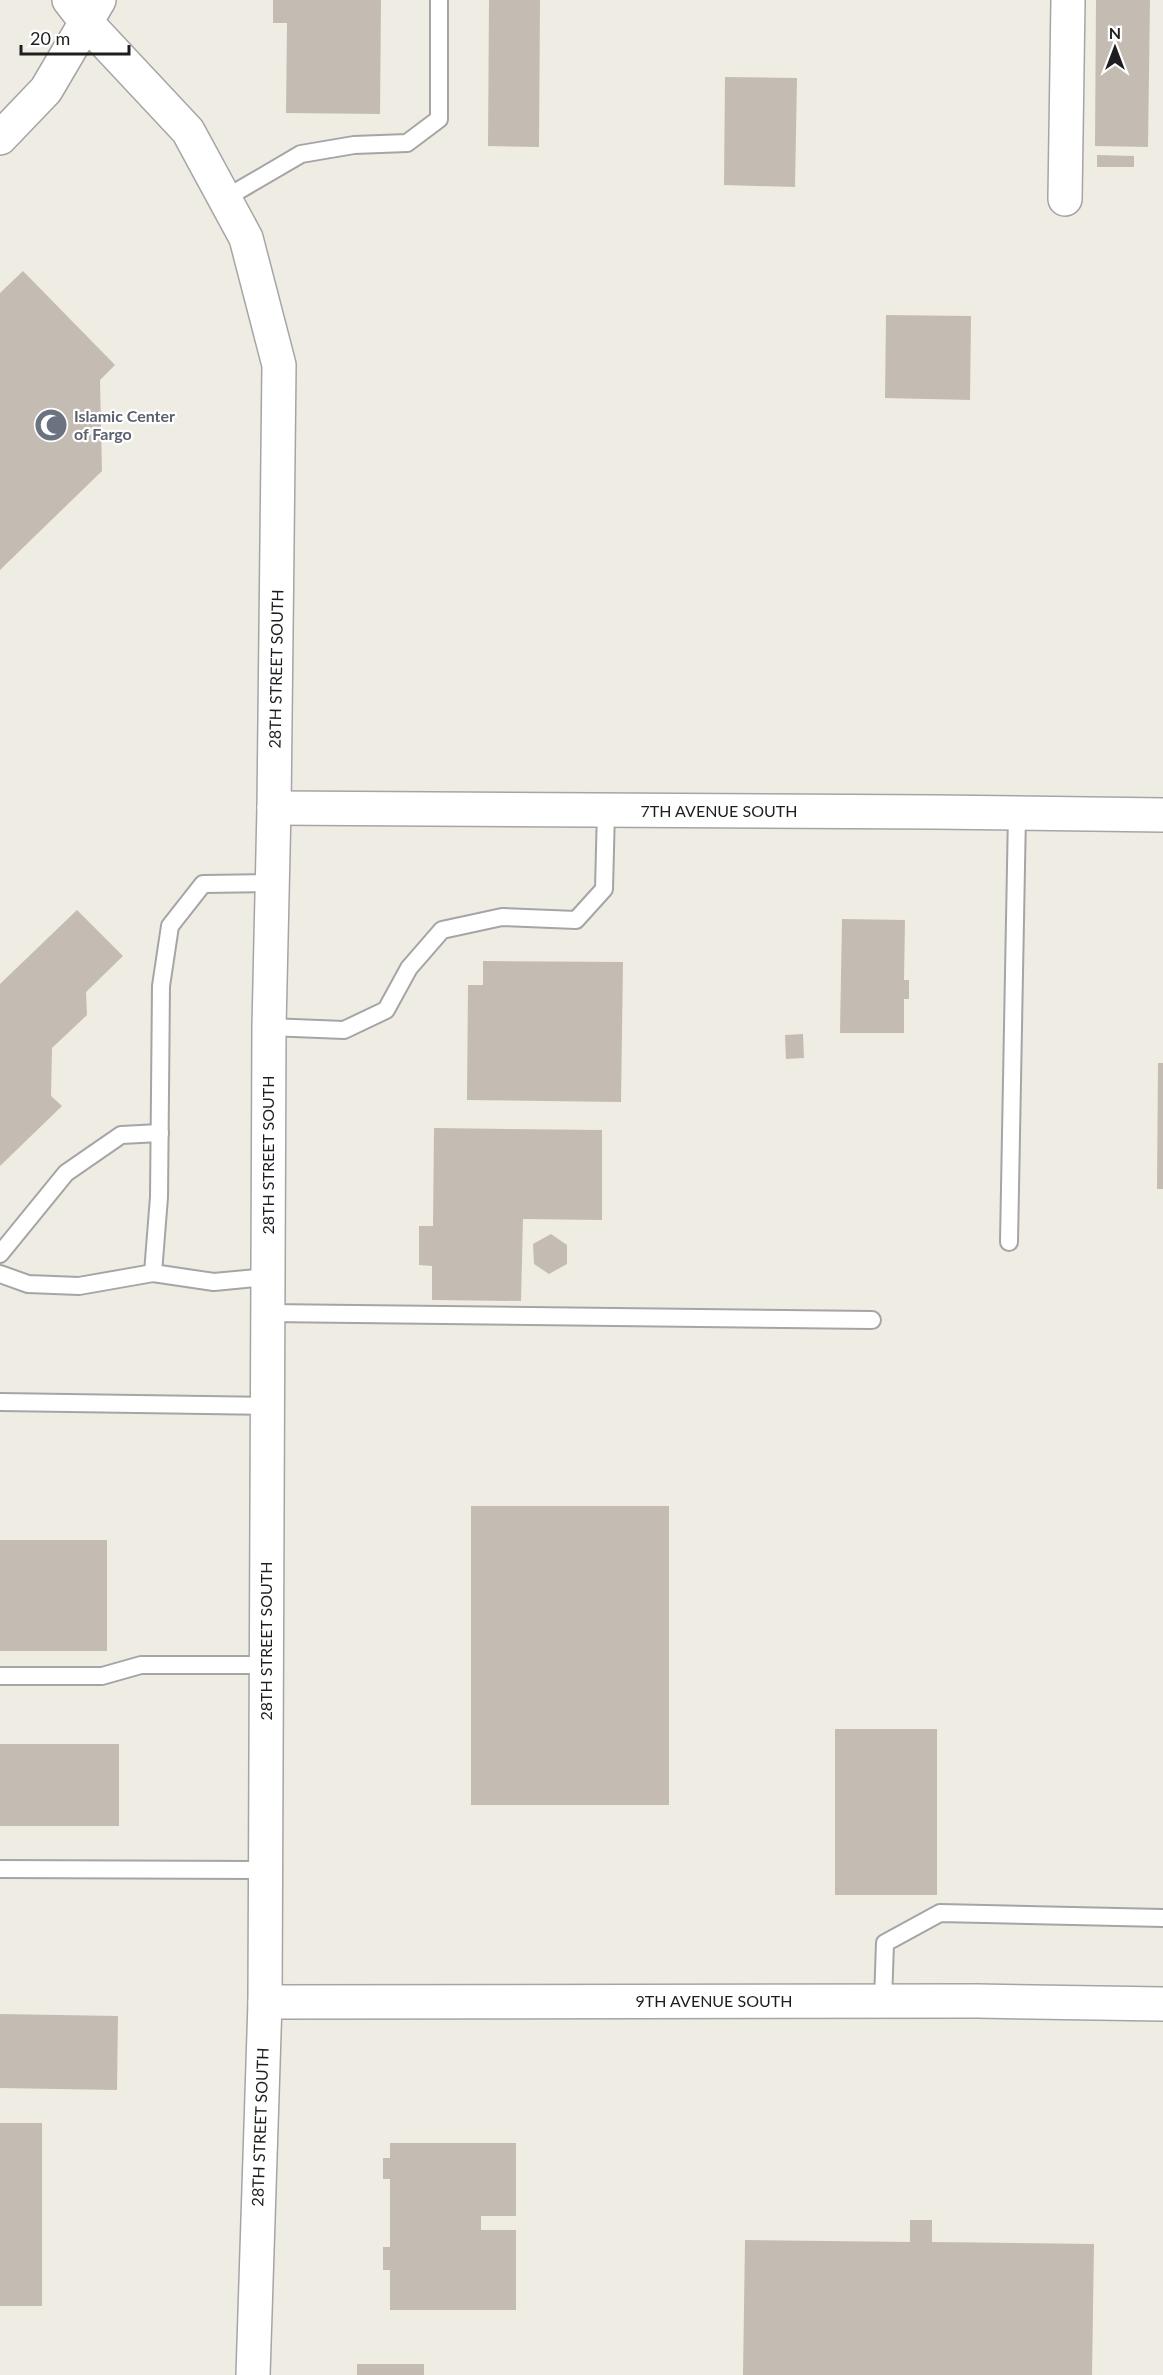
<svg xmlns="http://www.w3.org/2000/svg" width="1163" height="2375" viewBox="0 0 1163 2375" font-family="Lato,sans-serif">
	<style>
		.building { fill: #c4bcb3 }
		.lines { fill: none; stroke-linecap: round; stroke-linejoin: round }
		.service-casing { stroke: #a5a5a5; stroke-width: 20 }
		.minor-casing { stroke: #a5a5a5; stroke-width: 36 }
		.tertiary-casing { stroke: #a5a5a5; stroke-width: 36 }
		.service { stroke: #fff; stroke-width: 16 }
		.minor { stroke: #fff; stroke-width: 33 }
		.tertiary { stroke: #fff; stroke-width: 33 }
		.labels { text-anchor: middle; stroke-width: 4.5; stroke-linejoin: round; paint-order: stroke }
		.worship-label { font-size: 16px; font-weight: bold; fill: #5b616d; stroke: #fff; text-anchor: start }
		.street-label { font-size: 16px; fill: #1e1e1e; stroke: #fff }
	</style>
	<rect width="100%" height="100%" fill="#efece4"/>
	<g class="building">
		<path d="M273,0h108l-1,114 -94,-1 1,-90h-14z"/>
		<path d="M489,0h51l-1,147 -51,-1z"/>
		<path d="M1096,0h54l-2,147 -53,-1z"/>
		<path d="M725,77l72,1 -2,109 -71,-2z"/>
		<path d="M1097,155l37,1v11h-37z"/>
		<path d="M23,271l92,94 -15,15 2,91 -102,99v-277z"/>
		<path d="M886,315l85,1 -1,84 -85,-2z"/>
		<path d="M77,910l46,46 -37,36 1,23 -35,33 -1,48 11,10 -62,60v-182z"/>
		<path d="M842,919l63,1 -1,60h5v19h-5v34h-64z"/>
		<path d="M483,961l140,1 -2,140 -154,-2 1,-115h15z"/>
		<path d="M803,1034l1,24 -18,1 -1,-24z"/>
		<path d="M1158,1063h5v126h-6z"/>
		<path d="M434,1128l168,2v90l-79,-1 -2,82 -89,-1v-34l-13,-1v-39h14z"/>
		<path d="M551,1234l16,11v19l-18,10 -15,-10 -1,-20z"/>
		<rect x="471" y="1506" width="198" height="299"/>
		<rect x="0" y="1540" width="107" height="111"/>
		<rect x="835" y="1729" width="102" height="166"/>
		<rect x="0" y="1744" width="119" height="82"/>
		<path d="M0,2014l118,2 -1,74 -117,-2z"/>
		<rect x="0" y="2123" width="42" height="183"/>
		<path d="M390,2143h126v73h-35v14h35v80h-126v-40h-7v-23h7v-68h-7v-21h7z"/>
		<path d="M910,2220h22v22l162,2 -2,131h-349l2,-135 165,2z"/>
		<rect x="357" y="2364" width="67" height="11"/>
	</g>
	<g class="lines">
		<defs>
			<g id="service">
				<path d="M224,199l77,-45 53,-9 53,-2 32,-24v-119"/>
				<path d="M269,1027l75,3 42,-20 23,-42 33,-38 60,-13 74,3 28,-31 2,-79"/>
				<path d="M1009,1242l8,-429"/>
				<path d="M0,1254l66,-81 55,-38 39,-2"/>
				<path d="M0,1274l28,10 51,2 74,-13"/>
				<path d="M267,1277l-53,5 -61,-9 6,-76 2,-211 9,-60 33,-42 69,-1"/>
				<path d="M267,1313l605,7"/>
				<path d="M0,1402l266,4"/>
				<path d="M0,1676h102l39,-11h124"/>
				<path d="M0,1869l265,1"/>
				<path d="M883,2001l2,-58 55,-30 223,5"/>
			</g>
			<g id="minor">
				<path d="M69,0l17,22 102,109 58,107 33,127 -5,443 -5,219 -4,975 -12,373"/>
				<path d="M1065,199l3,-199"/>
				<path d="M274,808l660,4 229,3"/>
				<path d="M265,2002l712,-1 186,3"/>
			</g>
			<path id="tertiary" d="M0,138l46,-48 53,-90"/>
		</defs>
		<use href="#service" class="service-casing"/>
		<use href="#minor" class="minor-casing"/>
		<use href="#tertiary" class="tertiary-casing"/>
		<use href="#service" class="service"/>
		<use href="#minor" class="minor"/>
		<use href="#tertiary" class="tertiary"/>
	</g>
	<defs>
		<symbol id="mosque-disc" viewBox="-11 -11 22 22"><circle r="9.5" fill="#6b7280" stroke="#fff"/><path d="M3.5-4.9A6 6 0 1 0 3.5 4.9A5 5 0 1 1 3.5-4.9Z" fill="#fff"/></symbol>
	</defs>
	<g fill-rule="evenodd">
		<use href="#mosque-disc" x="32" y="406" width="38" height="38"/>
	</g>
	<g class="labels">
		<g class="worship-label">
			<text x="74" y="422">Islamic Center<tspan x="74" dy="18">of Fargo</tspan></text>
		</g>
		<g class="street-label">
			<text transform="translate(276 669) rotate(-89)" y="6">28TH STREET SOUTH</text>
			<text x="719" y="817">7TH AVENUE SOUTH</text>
			<text transform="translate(268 1155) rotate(-90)" y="6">28TH STREET SOUTH</text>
			<text transform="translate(266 1641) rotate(-90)" y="6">28TH STREET SOUTH</text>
			<text x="714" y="2007">9TH AVENUE SOUTH</text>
			<text transform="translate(260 2127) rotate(-88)" y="6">28TH STREET SOUTH</text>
		</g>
	</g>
	<g transform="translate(1115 48)" stroke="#ffffff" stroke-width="4.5" paint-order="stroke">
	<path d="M0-4.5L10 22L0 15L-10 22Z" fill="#1e1e1e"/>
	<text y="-9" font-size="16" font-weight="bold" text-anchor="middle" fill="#1e1e1e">N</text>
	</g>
	<path d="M21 45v9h108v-9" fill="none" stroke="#1e1e1e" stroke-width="3"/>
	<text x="30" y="45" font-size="18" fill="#1e1e1e" stroke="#ffffff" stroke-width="4.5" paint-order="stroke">20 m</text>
</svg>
